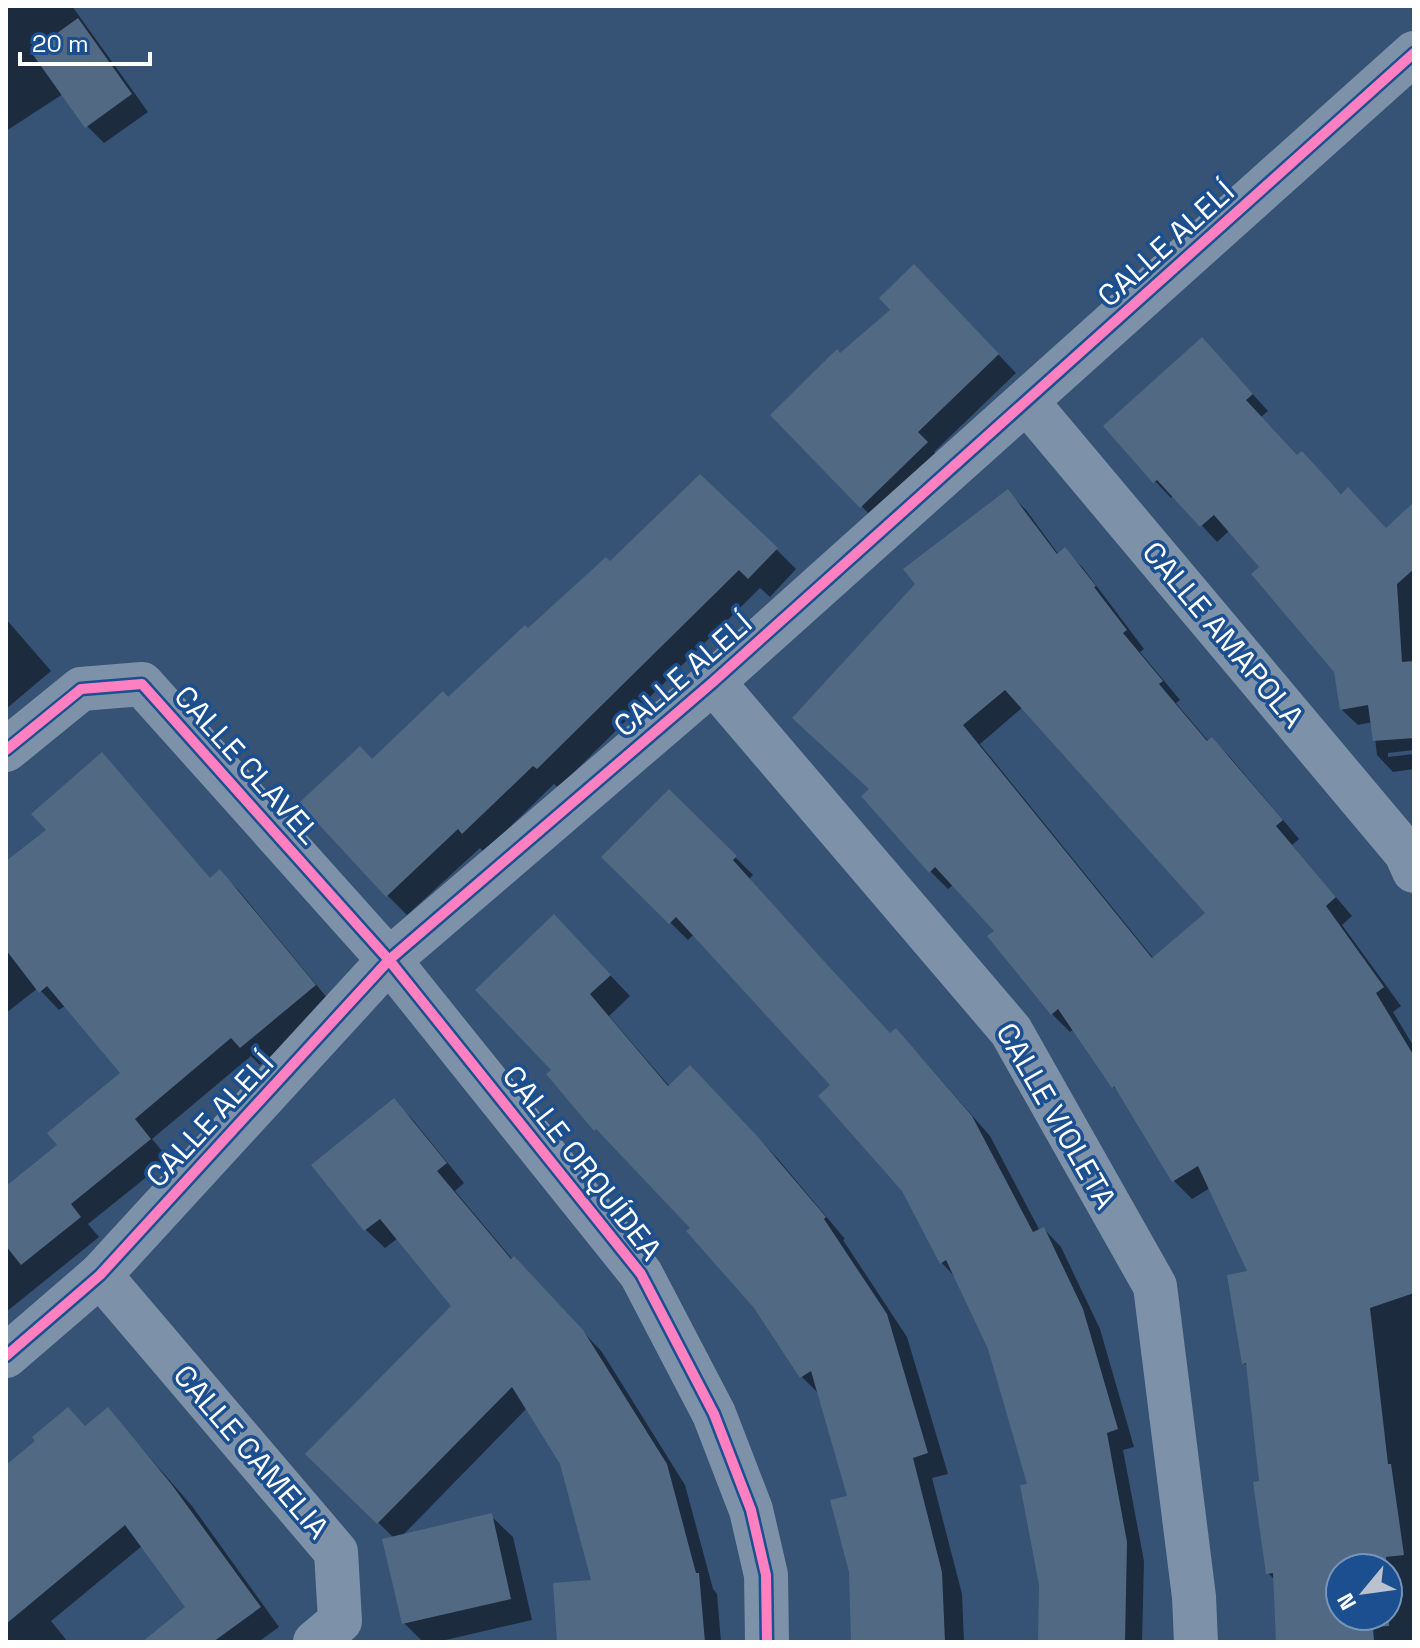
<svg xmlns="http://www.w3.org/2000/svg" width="1420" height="1648" viewBox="0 0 1420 1648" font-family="'Space Grotesk',sans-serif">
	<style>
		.shadow { fill: #0007; fill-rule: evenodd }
		.building { fill: #526984; fill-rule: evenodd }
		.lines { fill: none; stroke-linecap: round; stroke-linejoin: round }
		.minor { stroke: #7d92a8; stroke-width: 44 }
		.cycleway-casing { stroke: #1b4f8f; stroke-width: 15 }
		.cycleway { stroke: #ff80c0; stroke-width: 10 }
		.labels { text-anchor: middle; stroke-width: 7; stroke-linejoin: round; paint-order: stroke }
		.street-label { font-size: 30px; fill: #fff; stroke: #1b4f8f }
	</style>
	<rect width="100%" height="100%" fill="#365274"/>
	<g class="shadow">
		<path d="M6,6h66l76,106 -44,31 -17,-17 -24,-32 -57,37z"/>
		<path d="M932,285l84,88 -82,79 10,10 -64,63 -108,-110 121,-105z"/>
		<path d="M1218,356l50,55 -7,6 37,41 88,72 28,2v218l-26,3v4l26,-3v15l-21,3 -16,-17 -4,-33 -15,3 -17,-16 -5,-38 -74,-104 -33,-36 -12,11 -43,-47 -3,3 -16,-17z"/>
		<path d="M1008,492l18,18 33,45 6,-5 18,18 61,81 -4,3 40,48 -4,3 33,39 3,-3 18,18 69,82 -7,6 60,71 -10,9 59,81 -8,6 21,35v595h-136l-3,-62 -7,-7 -20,-207 -4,-3 6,-90 -40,-85 -18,11 -18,-18 -52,-85 -9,-10 -39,-57 -4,3 -18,-18 -55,-83 -43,-47 -6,5 -18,-18 -59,-81zM1023,707l184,206 -53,46 -174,-215zM1340,1568h48v48h-48z"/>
		<path d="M776,549l20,20 -26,28 -10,-9 -202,200 -4,-4 -70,68 -4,-4 -73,67 -20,-20 -14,-134 237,-197z"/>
		<path d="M6,619l45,52 -45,38z"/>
		<path d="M669,791l84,84 -4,4 142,156 22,13 77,88 50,95 4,-2 17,18 39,82 34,118 -11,3 21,111 -2,81h-102l1,-57 -12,-99 -39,-137 -34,-71 -15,-16 -38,-72 -70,-105 -139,-151 -6,6 -84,-83z"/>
		<path d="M6,864l205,15 9,-7 19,19 94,114 -73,60 -9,-9 -99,83 17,20 -81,65 11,13 -93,75v-123l54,-43 63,-73 -57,-68 -7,5 -21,-22 -32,25z"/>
		<path d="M575,938l55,58 -21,20 61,71 40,1 68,71 67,80 -2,1 64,97 41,137 -16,4 30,116 2,48h-111l-3,-145 -31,-103 -17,-17 -47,-70 -62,-79 -97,-99 -42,-59z"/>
		<path d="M394,1101l18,18 52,64 -9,8 58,69 20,18 69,74 83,133 28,104 4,5 4,48h-162l34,-60 -31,-119 -35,-55 -125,128 89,-20 22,21 19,83 -95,22h-14l-19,-19 -10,-85 -86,-84 146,-148 -56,-68 -13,10 -19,-18 -53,-64z"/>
		<path d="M108,1410l84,96 87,121 -21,15h-113l43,-34 -46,-62 -91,75 17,21h-62v-175l80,-39z"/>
	</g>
	<g class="building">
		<path d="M78,18l54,76 -47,34 -54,-76z"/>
		<path d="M914,264l85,90 -81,78 10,10 -68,66 -90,-93 67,-66 3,4 50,-43 -11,-12z"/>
		<path d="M1202,337l51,57 -7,6 51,55 5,-4 39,43 7,-7 38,41 28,-26v67l-17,15 5,78 12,-1v77l-41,3 -5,-36 -28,5 -6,-38 -83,-98 8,-7 -45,-52 -14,12 -43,-47 -4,3 -50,-57z"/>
		<path d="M700,474l78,74 -30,31 -9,-9 -202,199 -4,-3 -71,68 -4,-5 -72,68 -87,-94 61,-57 12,13 71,-68 5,6 77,-72 3,3 78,-71 4,4z"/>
		<path d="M1008,489l49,65 8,-7 31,39 -2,1 33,43 -4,3 40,48 -4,3 48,57 5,-4 71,83 -7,6 60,71 -10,9 58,81 -8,6 38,63v237l-44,15 18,156h3l13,91 -18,2 1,11h-47v48h48v-23l1,33 -16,1 1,15h-98l-3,-69 -7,1 -13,-92 6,-1 -13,-118 -4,1 -15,-89 20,-4 -49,-105 -26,16 -58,-96 -2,2 -54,-79 -7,6 -64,-79 7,-5 -59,-64 -6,6 -68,-77 8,-7 -77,-71 123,-134 -12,-15zM1005,690l200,223 -53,45 -189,-233z"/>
		<path d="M102,752l108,126 10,-9 96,116 -76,63 -9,-10 -96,81 16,20 -80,65 10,13 -60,48 -15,-19v-60l51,-41 -10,-12 73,-60 -73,-87 -8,7 -33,-43v-89l40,-31 -15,-16z"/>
		<path d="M669,789l68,67 -4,4 91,101 66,72 6,-5 76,88 61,116 11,-5 39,82 35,120 -11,4 20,109 -2,100h-87l1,-57 -19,-100 7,-1 -39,-135 -42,-89 -6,4 -38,-73 -84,-95 12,-11 -154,-168 -7,7 -68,-67z"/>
		<path d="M554,914l57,61 -21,19 78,92 22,-21 67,71 69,81 -2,2 63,95 41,139 -15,5 29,114 3,70h-94l-2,-70 -19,-72 17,-4 -36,-125 -11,7 -46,-70 -68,-77 4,-3 -94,-99 -2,2 -48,-57 5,-4 -76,-80z"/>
		<path d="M394,1098l53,65 -10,8 74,88 3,-3 69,74 84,134 29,109h3l6,69h-148l-4,-59 38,-3 -31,-116 -48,-77 -135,137 -72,-70 146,-148 -71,-87 -16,12 -53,-66z"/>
		<path d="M68,1407l17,19 23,-19 64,78 89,122 -48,35h-71l43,-35 -60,-82 -119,99v-159l29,-24 -3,-4z"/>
		<path d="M492,1513l19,86 -109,25 -20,-85z"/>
	</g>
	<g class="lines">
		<g class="minor">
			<path d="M1027,402l379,451 8,18"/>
			<path d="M713,682l298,349 144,255 39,311 2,45"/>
			<path d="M6,750l75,-61 61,-5 247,276 252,314 73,140 37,96 15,65 1,67"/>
			<path d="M100,1275l236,277 4,69 -25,21"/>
			<path d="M6,1356l94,-81 289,-315 324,-278 701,-629"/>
		</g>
		<defs>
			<g id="cycleway">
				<path d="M6,750l75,-61 61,-5 247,276 252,314 73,140 37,96 15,65 1,67"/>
				<path d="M6,1356l94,-81 289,-315 324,-278 701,-629"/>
			</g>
		</defs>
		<use href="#cycleway" class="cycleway-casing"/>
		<use href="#cycleway" class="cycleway"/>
	</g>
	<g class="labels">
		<g class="street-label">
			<text transform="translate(1166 244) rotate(-42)" y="10">CALLE ALELÍ</text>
			<text transform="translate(1223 635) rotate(50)" y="10">CALLE AMAPOLA</text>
			<text transform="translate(683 675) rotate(-41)" y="10">CALLE ALELÍ</text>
			<text transform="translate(247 765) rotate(48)" y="10">CALLE CLAVEL</text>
			<text transform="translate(1056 1116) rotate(60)" y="10">CALLE VIOLETA</text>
			<text transform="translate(210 1120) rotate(-47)" y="10">CALLE ALELÍ</text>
			<text transform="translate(582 1163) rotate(52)" y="10">CALLE ORQUÍDEA</text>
			<text transform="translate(251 1452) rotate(49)" y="10">CALLE CAMELIA</text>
		</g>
	</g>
	<rect width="1420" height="1648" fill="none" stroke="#ffffff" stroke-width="16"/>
	<g transform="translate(1364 1592) rotate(241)"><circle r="38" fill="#1b4f8f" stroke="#7695bc" stroke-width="2"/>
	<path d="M0-6L14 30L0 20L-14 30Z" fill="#b9c2ce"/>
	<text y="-12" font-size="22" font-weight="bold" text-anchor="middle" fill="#ffffff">N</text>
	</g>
	<path d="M20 52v12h130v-12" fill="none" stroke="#ffffff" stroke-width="4"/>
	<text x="32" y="52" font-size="24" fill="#ffffff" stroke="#1b4f8f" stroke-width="6" paint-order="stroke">20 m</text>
</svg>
